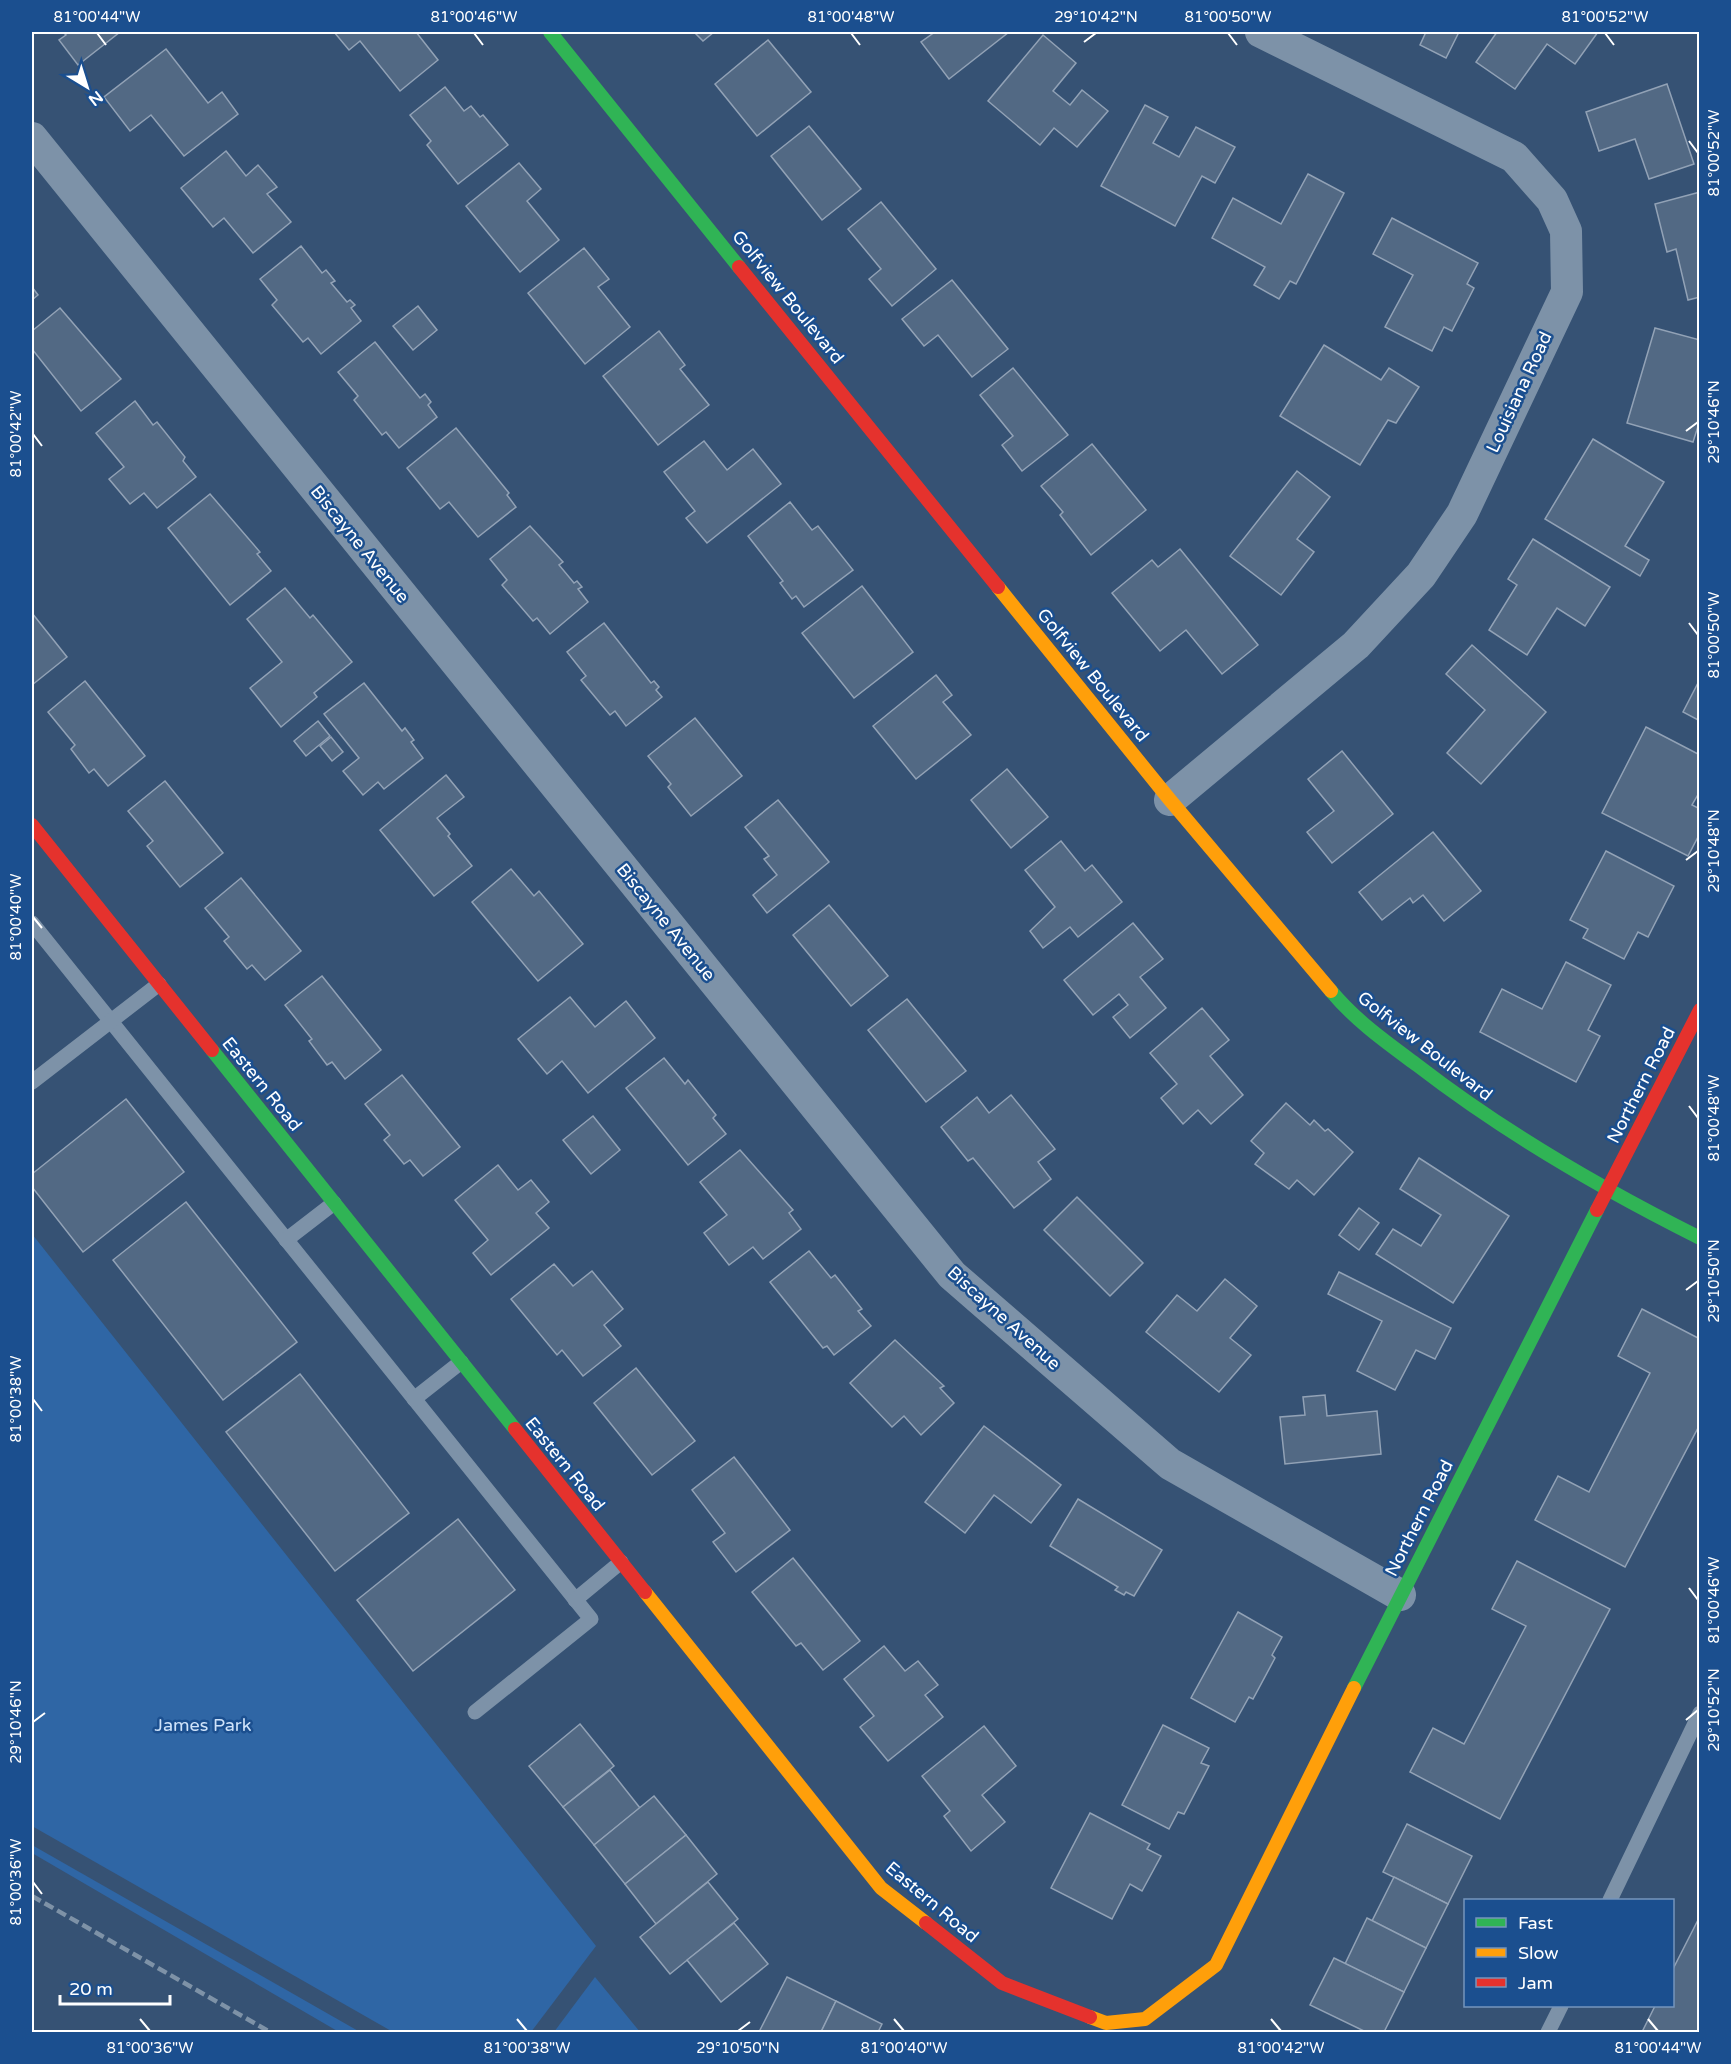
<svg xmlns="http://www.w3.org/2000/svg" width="1731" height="2064" viewBox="0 0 1731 2064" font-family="'Varela Round',sans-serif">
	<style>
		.green { fill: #2f66a5 }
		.building { fill: #526984; stroke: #92a2b6; stroke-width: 1.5 }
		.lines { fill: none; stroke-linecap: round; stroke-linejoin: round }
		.lane { stroke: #7d92a8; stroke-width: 15 }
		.street { stroke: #7d92a8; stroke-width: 32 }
		.fast { stroke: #30b455; stroke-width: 14 }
		.slow { stroke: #ff9f0a; stroke-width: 14 }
		.jam { stroke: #e5322d; stroke-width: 14 }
		.rail { stroke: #7e92a7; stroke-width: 4.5; stroke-dasharray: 10 4.5; stroke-linecap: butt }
		.ticks { fill: none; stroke: #fff; stroke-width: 2 }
		.labels { text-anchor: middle; stroke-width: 5; stroke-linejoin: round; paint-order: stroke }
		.street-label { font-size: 18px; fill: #fff; stroke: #1b4f8f }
		.park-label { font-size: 18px; fill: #cfe3fa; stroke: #1b4f8f }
		.neatline { fill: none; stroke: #fff; stroke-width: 2 }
		.ticks-label { font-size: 15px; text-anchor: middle; fill: #fff }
	</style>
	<rect width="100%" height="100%" fill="#365274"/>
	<g class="green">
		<path d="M32,1234l564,712 -65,86h-138l-361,-206z"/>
		<path d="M32,1845l328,187h-21l-307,-179z"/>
		<path d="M595,1977l45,55h-86z"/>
	</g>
	<g class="building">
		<path d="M63,32h57l-42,33 -19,-25 7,-5z"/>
		<path d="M334,32h82l22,28 -38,31 -40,-50 -11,9z"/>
		<path d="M694,32h20l-11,9z"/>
		<path d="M935,32h74l-60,47 -28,-37z"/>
		<path d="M1426,32h33l-13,26 -26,-13z"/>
		<path d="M1497,32h101l-23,32 -28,-20 -32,45 -39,-27z"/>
		<path d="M1043,35l33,28 -23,28 17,14 12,-15 26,21 -31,36 -23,-19 -14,17 -52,-44z"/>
		<path d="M768,40l43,52 -54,44 -42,-52z"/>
		<path d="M166,49l42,54 14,-11 16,22 -54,42 -33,-41 -21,16 -26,-34z"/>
		<path d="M1667,84l27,80 -45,15 -14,-40 -36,12 -13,-39z"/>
		<path d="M445,87l19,24 7,-5 9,11 3,-2 25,30 -50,39 -31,-39 4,-4 -21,-26z"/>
		<path d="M1145,105l23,12 -15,26 26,14 17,-30 39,20 -20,36 -13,-7 -27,50 -74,-40z"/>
		<path d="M809,126l52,63 -39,31 -51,-64z"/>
		<path d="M226,151l20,25 12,-11 19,22 -10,7 24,28 -38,31 -29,-35 -11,9 -32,-39z"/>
		<path d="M519,163l22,26 -14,12 32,39 -39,32 -54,-66z"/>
		<path d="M1308,174l36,19 -48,91 -6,-3 -11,18 -25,-14 11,-18 -53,-29 21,-40 48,26z"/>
		<path d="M1700,192v105l-12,3 -12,-51 -9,3 -12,-48z"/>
		<path d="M881,202l55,67 -44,37 -23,-27 12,-10 -33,-40z"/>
		<path d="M1392,218l86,45 -11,21 7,4 -22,43 -8,-4 -12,24 -47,-24 28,-52 -40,-21z"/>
		<path d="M301,246l21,27 4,-3 9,11 -4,2 16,19 3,-2 5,5 -4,3 10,13 -40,33 -13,-16 -5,4 -31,-37 5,-5 -17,-21z"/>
		<path d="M584,248l25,31 -11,8 32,40 -45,37 -57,-71z"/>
		<path d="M952,280l56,69 -36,28 -34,-42 -14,11 -22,-27z"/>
		<path d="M32,287l6,8 -6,5z"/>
		<path d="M418,306l19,24 -24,20 -20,-24z"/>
		<path d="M60,308l61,71 -40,32 -49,-62v-18z"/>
		<path d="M1655,328l45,12v80l-7,22 -66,-19z"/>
		<path d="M659,331l26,34 -5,4 29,36 -51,40 -55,-69z"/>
		<path d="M375,342l45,56 5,-4 6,8 -3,3 9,12 -38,31 -13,-16 -4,3 -28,-35 4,-4 -20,-24z"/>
		<path d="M1324,345l57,35 8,-12 30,19 -23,36 -8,-3 -28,45 -80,-49z"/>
		<path d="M1013,368l55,67 -46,36 -20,-26 11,-9 -33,-41z"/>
		<path d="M135,401l18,24 4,-3 28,35 -2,4 13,16 -39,31 -13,-15 -14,11 -21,-25 15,-12 -28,-34z"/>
		<path d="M456,428l53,65 -2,2 9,12 -38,30 -29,-35 -9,7 -33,-41z"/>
		<path d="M1593,439l71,43 -39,64 24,14 -9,16 -95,-57z"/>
		<path d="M704,441l23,29 26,-21 28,35 -74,59 -21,-25 9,-7 -31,-39z"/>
		<path d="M1092,444l54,66 -55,45 -31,-40 3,-3 -22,-26z"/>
		<path d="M1297,471l33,26 -33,42 17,13 -33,43 -51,-39z"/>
		<path d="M210,494l50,58 -3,2 14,17 -41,34 -62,-77z"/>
		<path d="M790,502l22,28 6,-4 35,44 -49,37 -8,-11 -4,3 -12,-16 3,-2 -35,-45z"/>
		<path d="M530,526l33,36 -4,3 15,18 3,-2 5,6 -4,2 10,13 -38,32 -13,-16 -4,3 -31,-36 5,-5 -17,-21z"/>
		<path d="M1533,539l77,48 -25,39 -28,-18 -30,47 -38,-25 28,-45 -9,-6z"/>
		<path d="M1180,549l78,96 -36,29 -36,-44 -26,21 -48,-58 40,-33 6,7z"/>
		<path d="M862,586l51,66 -59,46 -52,-65z"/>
		<path d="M285,588l25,30 3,-3 39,47 -38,31 3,4 -36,30 -31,-39 32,-26 -35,-43z"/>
		<path d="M32,613l35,44 -35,28z"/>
		<path d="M604,623l47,60 3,-2 5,6 -3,3 6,7 -36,29 -11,-15 -5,4 -29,-35 5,-4 -19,-24z"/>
		<path d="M1472,645l74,67 -65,72 -34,-31 38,-43 -39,-36z"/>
		<path d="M936,675l16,20 -9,7 28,33 -55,44 -43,-53z"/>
		<path d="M1700,679v42l-17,-9z"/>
		<path d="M85,681l60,75 -37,30 -14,-17 -5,4 -18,-24 4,-4 -27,-33z"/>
		<path d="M364,683l38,48 3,-3 9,12 -3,2 12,16 -39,31 -6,-7 -15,13 -20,-24 16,-13 -35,-44z"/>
		<path d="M695,718l47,58 -51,40 -23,-29 3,-3 -23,-28z"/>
		<path d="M318,721l12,15 -24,20 -12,-15z"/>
		<path d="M1646,727l54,28v36l-8,14 8,4v24l-12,23 -86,-43z"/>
		<path d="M331,737l12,15 -11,9 -12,-15z"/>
		<path d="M1342,751l51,63 -61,49 -25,-31 27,-21 -26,-32z"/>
		<path d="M1007,769l41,48 -37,31 -40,-48z"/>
		<path d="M446,775l18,22 -27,21 13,16 -2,2 24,30 -38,30 -54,-66z"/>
		<path d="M165,781l58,72 -43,34 -33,-41 6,-5 -25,-30z"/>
		<path d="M778,800l51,62 -62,51 -14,-18 24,-20 -13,-16 5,-3 -24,-29z"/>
		<path d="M1433,832l48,59 -37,30 -21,-26 -10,8 -3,-5 -28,22 -23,-28z"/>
		<path d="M1061,841l24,30 7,-6 30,37 -44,35 -8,-10 -27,21 -13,-17 25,-24 -30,-37z"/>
		<path d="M1606,851l68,35 -26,51 -10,-5 -14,27 -41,-21 5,-9 -18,-9z"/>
		<path d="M511,869l23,27 5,-5 44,53 -45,37 -66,-79z"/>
		<path d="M241,878l60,73 -36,29 -13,-15 -5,4 -23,-28 5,-4 -24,-29z"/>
		<path d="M829,905l59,71 -37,30 -58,-71z"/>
		<path d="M1133,923l30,36 -23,18 26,31 -36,30 -17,-21 15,-12 -9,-11 -26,21 -29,-35z"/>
		<path d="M1566,962l45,23 -23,45 12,6 -24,46 -96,-50 22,-43 40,20z"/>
		<path d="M322,976l59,74 -36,29 -13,-17 -5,3 -18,-24 3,-2 -27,-34z"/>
		<path d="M570,997l25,30 31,-26 29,37 -67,55 -26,-32 -15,13 -29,-35z"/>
		<path d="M907,999l59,72 -40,31 -58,-72z"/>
		<path d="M1202,1008l27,32 -19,16 33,39 -32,29 -13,-14 -15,14 -22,-26 16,-14 -27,-31z"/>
		<path d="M664,1058l21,26 3,-4 28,35 -3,3 13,16 -38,31 -62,-77z"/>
		<path d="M402,1075l58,72 -37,29 -13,-16 -6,4 -20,-24 6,-5 -25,-31z"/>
		<path d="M1011,1095l44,54 -17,13 13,17 -37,29 -41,-50 -5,3 -27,-34 36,-30 12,16z"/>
		<path d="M126,1099l58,73 -101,80 -51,-65v-13z"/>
		<path d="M1286,1103l24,22 4,-5 11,11 3,-2 25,23 -39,43 -17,-15 -8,9 -34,-25 9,-11 -13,-12z"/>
		<path d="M593,1116l27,34 -29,24 -28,-34z"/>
		<path d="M740,1150l53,60 -4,3 12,16 -38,30 -10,-12 -24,18 -25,-32 23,-18 -27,-33z"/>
		<path d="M1419,1158l90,58 -56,87 -77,-49 17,-25 28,17 20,-31 -41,-26z"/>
		<path d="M498,1165l20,25 13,-10 18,22 -13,11 13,15 -58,47 -18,-22 15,-13 -33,-40z"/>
		<path d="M1077,1197l66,66 -33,33 -66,-66z"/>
		<path d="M186,1202l111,140 -74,58 -110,-140z"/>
		<path d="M1359,1208l20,15 -20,27 -20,-15z"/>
		<path d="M809,1251l22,27 4,-3 27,34 -4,2 13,15 -37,29 -7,-9 -4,2 -53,-66z"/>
		<path d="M554,1264l19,22 19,-15 31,38 -19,16 17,21 -38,30 -21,-26 -5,5 -46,-56z"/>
		<path d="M1339,1272l112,56 -16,31 -19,-9 -21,40 -38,-19 25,-50 -54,-27z"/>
		<path d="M1225,1279l32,27 -27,32 21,17 -32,37 -73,-60 31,-37 20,16z"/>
		<path d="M1642,1309l58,30v85l-75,143 -90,-47 23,-44 31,16 61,-119 -32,-17z"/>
		<path d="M895,1340l49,46 -4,2 14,15 -33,32 -17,-19 -12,11 -42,-44z"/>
		<path d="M636,1368l59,73 -43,34 -58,-72z"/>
		<path d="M300,1374l109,139 -74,58 -109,-139z"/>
		<path d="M1325,1395l2,21 50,-5 4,43 -96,10 -5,-47 25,-2 -2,-18z"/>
		<path d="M984,1426l77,59 -30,38 -37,-28 -29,38 -40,-31z"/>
		<path d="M734,1457l56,73 -54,42 -23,-30 12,-9 -33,-43z"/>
		<path d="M1078,1499l84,51 -28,46 -8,-4 -2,3 -9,-5 3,-3 -68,-41z"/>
		<path d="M458,1519l57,71 -102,81 -56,-71z"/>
		<path d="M793,1558l67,83 -37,29 -22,-27 -5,3 -44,-54z"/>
		<path d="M1517,1561l93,48 -110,210 -90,-47 23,-44 31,16 62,-118 -34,-17z"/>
		<path d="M1238,1612l44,25 -10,18 3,3 -22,41 -4,-2 -14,25 -44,-24z"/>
		<path d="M884,1646l21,25 13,-10 20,24 -13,10 18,22 -55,44 -28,-34 14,-11 -30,-37z"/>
		<path d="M580,1724l34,42 -51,41 -34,-41z"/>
		<path d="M1163,1725l46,23 -8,15 8,3 -25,48 -6,-2 -9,17 -47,-24z"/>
		<path d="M984,1726l32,40 -34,29 23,27 -34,29 -27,-35 6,-5 -28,-35z"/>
		<path d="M610,1770l30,38 -46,37 -31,-38z"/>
		<path d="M654,1796l32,39 -61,49 -31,-39z"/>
		<path d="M1090,1813l60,31 -3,5 14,7 -19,35 -12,-7 -18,35 -61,-31z"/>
		<path d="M1407,1824l65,32 -24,48 -65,-32z"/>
		<path d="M686,1835l31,39 -61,50 -31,-40z"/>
		<path d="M1394,1877l54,27 -22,44 -54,-27z"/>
		<path d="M708,1882l30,37 -68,55 -30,-37z"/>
		<path d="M1700,1916v116h-58l13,-26h17v-35z"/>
		<path d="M1367,1918l59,30 -22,44 -59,-28z"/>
		<path d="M734,1923l34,41 -47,38 -34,-42z"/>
		<path d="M1334,1958l70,34 -20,40h-18l-56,-27z"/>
		<path d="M787,1977l49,24 -15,31h-62z"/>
		<path d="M836,2001l46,23 -4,8h-57z"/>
	</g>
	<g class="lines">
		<g class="lane">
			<path d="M32,923l559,696 -116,93"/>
			<path d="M32,1082l127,-98"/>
			<path d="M286,1240l48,-37"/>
			<path d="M414,1399l47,-37"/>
			<path d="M575,1600l46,-38"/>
			<path d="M1610,1900l90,-187"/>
			<path d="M1548,2032l13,-26"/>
		</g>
		<g class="street">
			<path d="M32,138l920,1137 218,189 230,131"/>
			<path d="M1170,800l186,-155 65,-70 41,-61 105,-222 -1,-61 -14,-31 -38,-43 -253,-125"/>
		</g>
		<g class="fast">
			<path d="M550,32l189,235"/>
			<path d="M1331,991c25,30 55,51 86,74 88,68 183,123 283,173"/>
			<path d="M212,1050l303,379"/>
			<path d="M1354,1688l243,-478"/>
		</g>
		<g class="slow">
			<path d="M998,587l172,213 161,191"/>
			<path d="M645,1592l236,296 45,35"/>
			<path d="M1090,2017l16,6 39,-4 71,-54 138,-277"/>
		</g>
		<g class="jam">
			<path d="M739,267l259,320"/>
			<path d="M32,825l180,225"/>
			<path d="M1597,1210l103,-200"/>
			<path d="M515,1429l130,163"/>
			<path d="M926,1923l76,60 88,34"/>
		</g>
		<path class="rail" d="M32,1896l238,136"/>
	</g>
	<path class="ticks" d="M97,33l9,12M474,33l9,12M851,33l9,12M1228,33l9,12M1605,33l9,12M1084,42l12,-9M1689,141l9,12M1686,431l12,-9M33,434l9,12M1689,623l9,12M1686,860l12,-9M33,917l9,11M1689,1106l9,12M1686,1290l12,-9M33,1399l9,12M1689,1588l9,12M1686,1720l12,-10M33,1722l12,-9M33,1882l9,12M140,2019l10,12M517,2019l10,12M894,2019l10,12M1271,2019l10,12M1648,2019l10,12M738,2031l12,-9"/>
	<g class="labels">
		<g class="street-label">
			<text transform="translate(788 297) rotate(51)" y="6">Golfview Boulevard</text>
			<text transform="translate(1519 392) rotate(-65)" y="6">Louisiana Road</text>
			<text transform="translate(360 544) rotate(51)" y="6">Biscayne Avenue</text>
			<text transform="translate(1093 675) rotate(51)" y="6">Golfview Boulevard</text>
			<text transform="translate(666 922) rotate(51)" y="6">Biscayne Avenue</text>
			<text transform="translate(1425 1046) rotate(38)" y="6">Golfview Boulevard</text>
			<text transform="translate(262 1084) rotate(51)" y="6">Eastern Road</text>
			<text transform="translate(1641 1085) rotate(-63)" y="6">Northern Road</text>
			<text transform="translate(1004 1318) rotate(42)" y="6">Biscayne Avenue</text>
			<text transform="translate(565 1464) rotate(51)" y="6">Eastern Road</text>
			<text transform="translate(1419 1518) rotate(-63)" y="6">Northern Road</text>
			<text transform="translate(932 1902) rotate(40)" y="6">Eastern Road</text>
		</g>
		<g class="park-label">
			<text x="203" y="1731">James Park</text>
		</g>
	</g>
	<rect width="1731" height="2064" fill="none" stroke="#1b4f8f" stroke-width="66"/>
	<rect x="1464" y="1899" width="210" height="108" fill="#1b4f8f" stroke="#7695bc" stroke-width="1.5"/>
	<rect x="1476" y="1918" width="30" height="9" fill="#30b455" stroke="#7695bc" stroke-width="1.5"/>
	<text x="1518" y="1929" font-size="18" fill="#ffffff">Fast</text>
	<rect x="1476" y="1948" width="30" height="9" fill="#ff9f0a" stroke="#7695bc" stroke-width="1.5"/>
	<text x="1518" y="1959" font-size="18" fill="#ffffff">Slow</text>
	<rect x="1476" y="1978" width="30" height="9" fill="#e5322d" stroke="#7695bc" stroke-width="1.5"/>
	<text x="1518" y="1989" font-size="18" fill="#ffffff">Jam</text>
	<g transform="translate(87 87) rotate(142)" stroke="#1b4f8f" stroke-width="4.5" paint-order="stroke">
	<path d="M0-4.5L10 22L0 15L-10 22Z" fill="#ffffff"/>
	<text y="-9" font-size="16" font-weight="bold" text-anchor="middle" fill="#ffffff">N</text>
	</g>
	<path d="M60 1995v9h110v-9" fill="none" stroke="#ffffff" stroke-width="3"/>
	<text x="69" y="1995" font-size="18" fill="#ffffff" stroke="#1b4f8f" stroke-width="4.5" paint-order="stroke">20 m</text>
	<rect x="33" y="33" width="1665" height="1998" class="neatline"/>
	<g class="ticks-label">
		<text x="97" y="22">81°00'44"W</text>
		<text x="474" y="22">81°00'46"W</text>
		<text x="851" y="22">81°00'48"W</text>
		<text x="1096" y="22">29°10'42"N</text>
		<text x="1228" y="22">81°00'50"W</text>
		<text x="1605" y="22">81°00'52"W</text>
		<text transform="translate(1714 153) rotate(-90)" y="5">81°00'52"W</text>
		<text transform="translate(1714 422) rotate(-90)" y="5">29°10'46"N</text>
		<text transform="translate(16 434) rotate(-90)" y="5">81°00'42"W</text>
		<text transform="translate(1714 635) rotate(-90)" y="5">81°00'50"W</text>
		<text transform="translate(1714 851) rotate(-90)" y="5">29°10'48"N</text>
		<text transform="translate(16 917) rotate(-90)" y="5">81°00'40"W</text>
		<text transform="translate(1714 1118) rotate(-90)" y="5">81°00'48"W</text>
		<text transform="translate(1714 1281) rotate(-90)" y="5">29°10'50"N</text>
		<text transform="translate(16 1399) rotate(-90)" y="5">81°00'38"W</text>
		<text transform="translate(1714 1600) rotate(-90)" y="5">81°00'46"W</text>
		<text transform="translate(1714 1710) rotate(-90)" y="5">29°10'52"N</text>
		<text transform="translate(16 1722) rotate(-90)" y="5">29°10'46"N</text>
		<text transform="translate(16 1882) rotate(-90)" y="5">81°00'36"W</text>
		<text x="150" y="2053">81°00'36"W</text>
		<text x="527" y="2053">81°00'38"W</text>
		<text x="738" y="2053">29°10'50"N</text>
		<text x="904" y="2053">81°00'40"W</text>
		<text x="1281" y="2053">81°00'42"W</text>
		<text x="1658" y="2053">81°00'44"W</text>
	</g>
</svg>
